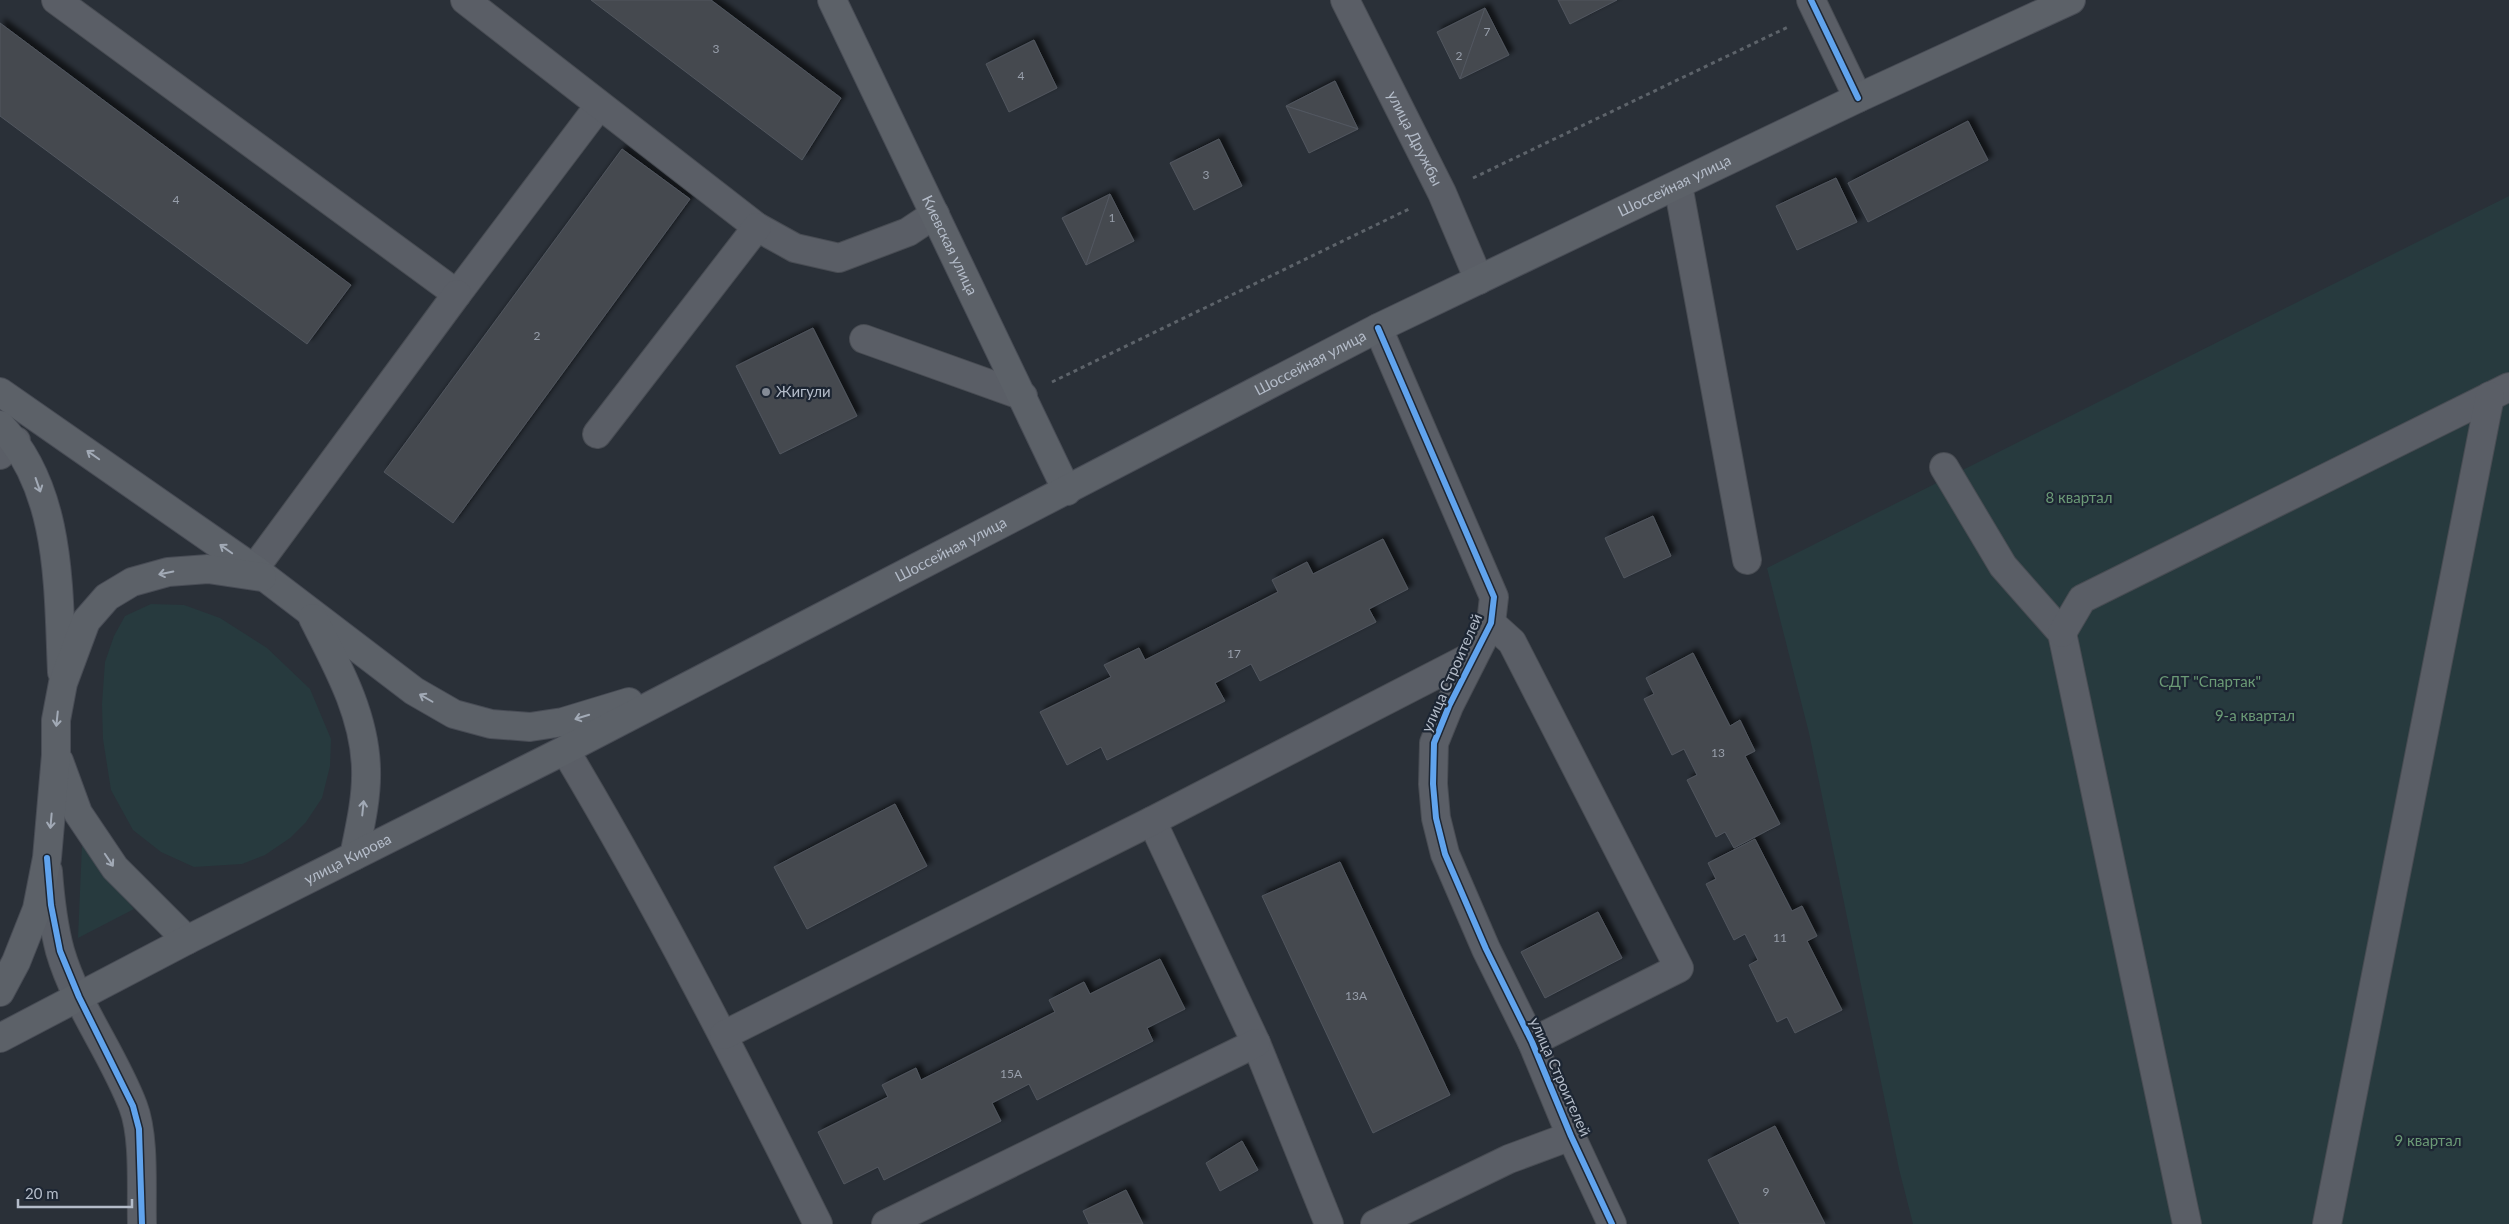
<svg xmlns="http://www.w3.org/2000/svg" width="2509" height="1224" viewBox="0 0 2509 1224" font-family="Lato,sans-serif">
	<style>
		.green { fill: #273a3e }
		.building { fill: #444950; stroke: #52575f; filter: url(#shadow) }
		.lines { fill: none; stroke-linecap: round; stroke-linejoin: round }
		.minor-casing { stroke: #484c53; stroke-width: 30 }
		.major-casing { stroke: #484c55; stroke-width: 30 }
		.path { stroke: #5d636a; stroke-width: 3; stroke-dasharray: 4 4; stroke-linecap: butt }
		.minor { stroke: #5a5e66; stroke-width: 28 }
		.major { stroke: #5c6168; stroke-width: 28 }
		.cycleway-casing { stroke: #1d2633; stroke-width: 9 }
		.cycleway { stroke: #60a3ed; stroke-width: 6 }
		.oneway { stroke: #a2aab6 }
		.poi-dot { fill: #848b96; stroke: #1d2633; stroke-width: 2 }
		.labels { text-anchor: middle; stroke-width: 4.5; stroke-linejoin: round; paint-order: stroke }
		.number-label { font-size: 12px; fill: #989fab }
		.street-label { font-size: 15px; fill: #b4bcc9; stroke: #1d2633 }
		.poi-label { font-size: 15px; fill: #b4bcc9; stroke: #1d2633; text-anchor: start }
		.park-label { font-size: 15px; fill: #6b9a76; stroke: #1d2633 }
	</style>
	<defs>
		<filter id="shadow"><feDropShadow dx="4.5" dy="-4.5" stdDeviation="2.5" flood-color="#0009"/></filter>
	</defs>
	<rect width="100%" height="100%" fill="#2a3038"/>
	<g class="green">
		<path d="M2509,196v1028h-596l-14,-55 -90,-436 -42,-165z"/>
		<path d="M151,604l33,1 36,13 47,30 43,41 21,50 -1,27 -8,32 -16,24 -16,16 -25,17 -23,9 -48,3 -33,-15 -28,-22 -22,-40 -8,-51 -1,-35 3,-42 9,-26 11,-20z"/>
		<path d="M82,845l52,64 -56,29z"/>
	</g>
	<g class="building">
		<path d="M591,0h120l130,98 -39,62z"/>
		<path d="M1558,0h59l-47,24z"/>
		<path d="M1485,8l-25,71 -23,-47z"/>
		<path d="M1485,8l24,47 -49,24z"/>
		<path d="M0,23l351,262 -44,59 -307,-228z"/>
		<path d="M1034,40l23,48 -48,24 -23,-48z"/>
		<path d="M1335,81l23,48 -72,-23z"/>
		<path d="M1286,106l72,23 -49,24z"/>
		<path d="M1968,121l20,39 -120,62 -20,-39z"/>
		<path d="M1219,139l23,47 -48,24 -24,-47z"/>
		<path d="M622,149l68,50 -237,324 -69,-51z"/>
		<path d="M1836,178l21,44 -60,28 -21,-44z"/>
		<path d="M1110,194l-24,71 -24,-47z"/>
		<path d="M1110,194l24,47 -48,24z"/>
		<path d="M813,328l44,88 -77,38 -44,-88z"/>
		<path d="M1653,516l18,40 -47,22 -19,-40z"/>
		<path d="M1383,539l25,50 -39,20 7,13 -116,59 -9,-17 -36,19 10,18 -118,59 -6,-13 -34,18 -27,-53 71,-35 -7,-12 35,-17 6,12 133,-68 -6,-12 35,-18 6,12z"/>
		<path d="M1693,653l37,73 10,-6 15,31 -10,5 35,68 -46,24 -9,-16 -9,5 -29,-57 10,-5 -13,-26 -12,6 -28,-56 10,-5 -8,-16z"/>
		<path d="M895,804l32,62 -120,63 -33,-62z"/>
		<path d="M1755,839l37,72 10,-5 15,30 -10,5 35,69 -47,23 -8,-16 -10,5 -28,-57 9,-5 -13,-26 -11,6 -28,-56 10,-5 -8,-16z"/>
		<path d="M1340,862l110,233 -77,38 -111,-237z"/>
		<path d="M1598,912l24,46 -77,40 -24,-46z"/>
		<path d="M1160,959l25,50 -38,19 6,13 -116,59 -8,-16 -37,19 9,18 -117,59 -6,-13 -34,17 -26,-52 70,-35 -6,-12 34,-17 5,12 134,-68 -6,-12 35,-18 6,12z"/>
		<path d="M1775,1126l50,98h-85l-32,-64z"/>
		<path d="M1242,1141l16,29 -38,21 -14,-28z"/>
		<path d="M1126,1190l17,34h-54l-6,-13z"/>
	</g>
	<g class="lines">
		<defs>
			<g id="minor">
				<path d="M56,0l401,294 142,-188"/>
				<path d="M465,0l292,227 38,21 44,10 69,-26 27,-18"/>
				<path id="s1" d="M1345,0l97,193 37,87"/>
				<path d="M1811,0l47,98"/>
				<path d="M1678,185l69,375"/>
				<path d="M1378,328l116,269 -3,26 -42,83 -15,37 -1,41 3,34 9,36 41,95 46,93 39,94 41,88"/>
				<path d="M864,339l159,57"/>
				<path d="M597,434l160,-207"/>
				<path d="M0,455l16,-14"/>
				<path d="M1944,467l59,99 59,67 125,591"/>
				<path d="M254,569l203,-275"/>
				<path d="M1491,623l21,19 167,326 -147,74"/>
				<path d="M2062,633l20,-34 427,-212"/>
				<path d="M565,750c92,154 173,313 253,474"/>
				<path d="M1152,821l104,222 73,181"/>
				<path d="M48,871c2,27 5,54 12,80 16,55 53,102 73,155 12,31 8,84 9,118"/>
				<path d="M724,1035l428,-214 322,-166"/>
				<path d="M886,1224l370,-181"/>
				<path d="M1375,1224l134,-65 62,-23"/>
				<path d="M2327,1224l163,-828"/>
			</g>
			<g id="major">
				<path id="s2" d="M832,0l235,491"/>
				<path d="M0,392l254,177 160,122 40,23 37,10 39,3 33,-5 66,-20"/>
				<path d="M0,425c62,65 58,163 62,247"/>
				<path d="M313,618c24,47 52,97 53,151 1,28 -6,58 -12,87"/>
				<path d="M59,761l19,52 37,55 72,72"/>
				<path d="M0,992l16,-30 21,-53 10,-51 9,-103v-35l7,-37 23,-62 21,-24 25,-15 36,-10 40,-3 54,8"/>
				<path id="s3" d="M0,1038l187,-98 378,-190 813,-422 480,-230 213,-98"/>
			</g>
		</defs>
		<use href="#minor" class="minor-casing"/>
		<use href="#major" class="major-casing"/>
		<g class="path">
			<path d="M1473,178l315,-151"/>
			<path d="M1052,382l359,-174"/>
		</g>
		<use href="#minor" class="minor"/>
		<use href="#major" class="major"/>
		<defs>
			<g id="cycleway">
				<path d="M1811,0l47,98"/>
				<path d="M1378,328l116,269 -3,26 -42,83 -15,37 -1,41 3,34 9,36 41,95 46,93 39,94 41,88"/>
				<path d="M47,858l4,47 9,46 19,46 54,109 6,23 3,95"/>
			</g>
		</defs>
		<use href="#cycleway" class="cycleway-casing"/>
		<use href="#cycleway" class="cycleway"/>
	</g>
	<defs><path id="oneway-shaft" d="M-6 0H5M1.5-3L5.5 0L1.5 3" fill="none" stroke-width="1.6" stroke-linecap="round" stroke-linejoin="round" transform="scale(1.25)"/></defs>
	<g class="oneway">
		<use href="#oneway-shaft" transform="translate(93 455) rotate(-145)"/>
		<use href="#oneway-shaft" transform="translate(38 485) rotate(71)"/>
		<use href="#oneway-shaft" transform="translate(226 549) rotate(-145)"/>
		<use href="#oneway-shaft" transform="translate(166 573) rotate(168)"/>
		<use href="#oneway-shaft" transform="translate(426 698) rotate(-150)"/>
		<use href="#oneway-shaft" transform="translate(582 717) rotate(163)"/>
		<use href="#oneway-shaft" transform="translate(57 719) rotate(96)"/>
		<use href="#oneway-shaft" transform="translate(363 808) rotate(-84)"/>
		<use href="#oneway-shaft" transform="translate(51 821) rotate(95)"/>
		<use href="#oneway-shaft" transform="translate(109 860) rotate(56)"/>
	</g>
	<circle class="poi-dot" cx="766" cy="392" r="5"/>
	<g class="labels">
		<g class="number-label">
			<text x="1487" y="36">7</text>
			<text x="716" y="53">3</text>
			<text x="1459" y="60">2</text>
			<text x="1021" y="80">4</text>
			<text x="1206" y="179">3</text>
			<text x="176" y="204">4</text>
			<text x="1112" y="222">1</text>
			<text x="537" y="340">2</text>
			<text x="1234" y="658">17</text>
			<text x="1718" y="757">13</text>
			<text x="1780" y="942">11</text>
			<text x="1356" y="1000">13А</text>
			<text x="1011" y="1078">15А</text>
			<text x="1766" y="1196">9</text>
		</g>
		<g class="street-label">
			<text dy="5" stroke="none"><textPath href="#s1" startOffset="155">улица Дружбы</textPath></text>
			<text dy="5" stroke="none"><textPath href="#s3" startOffset="1879">Шоссейная улица</textPath></text>
			<text dy="5" stroke="none"><textPath href="#s2" startOffset="272">Киевская улица</textPath></text>
			<text dy="5" stroke="none"><textPath href="#s3" startOffset="1474">Шоссейная улица</textPath></text>
			<text dy="5" stroke="none"><textPath href="#s3" startOffset="1069">Шоссейная улица</textPath></text>
			<text transform="translate(1452 673) rotate(-66)" y="5">улица Строителей</text>
			<text dy="5" stroke="none"><textPath href="#s3" startOffset="391">улица Кирова</textPath></text>
			<text transform="translate(1560 1077) rotate(66)" y="5">улица Строителей</text>
		</g>
		<g class="poi-label">
			<text x="776" y="397">Жигули</text>
		</g>
		<g class="park-label">
			<text x="2079" y="503">8 квартал</text>
			<text x="2210" y="687">СДТ "Спартак"</text>
			<text x="2255" y="721">9-а квартал</text>
			<text x="2428" y="1146">9 квартал</text>
		</g>
	</g>
	<path d="M18 1199v8h114v-8" fill="none" stroke="#b4bcc9" stroke-width="2.5"/>
	<text x="25" y="1199" font-size="15" fill="#b4bcc9" stroke="#1d2633" stroke-width="4" paint-order="stroke">20 m</text>
</svg>
